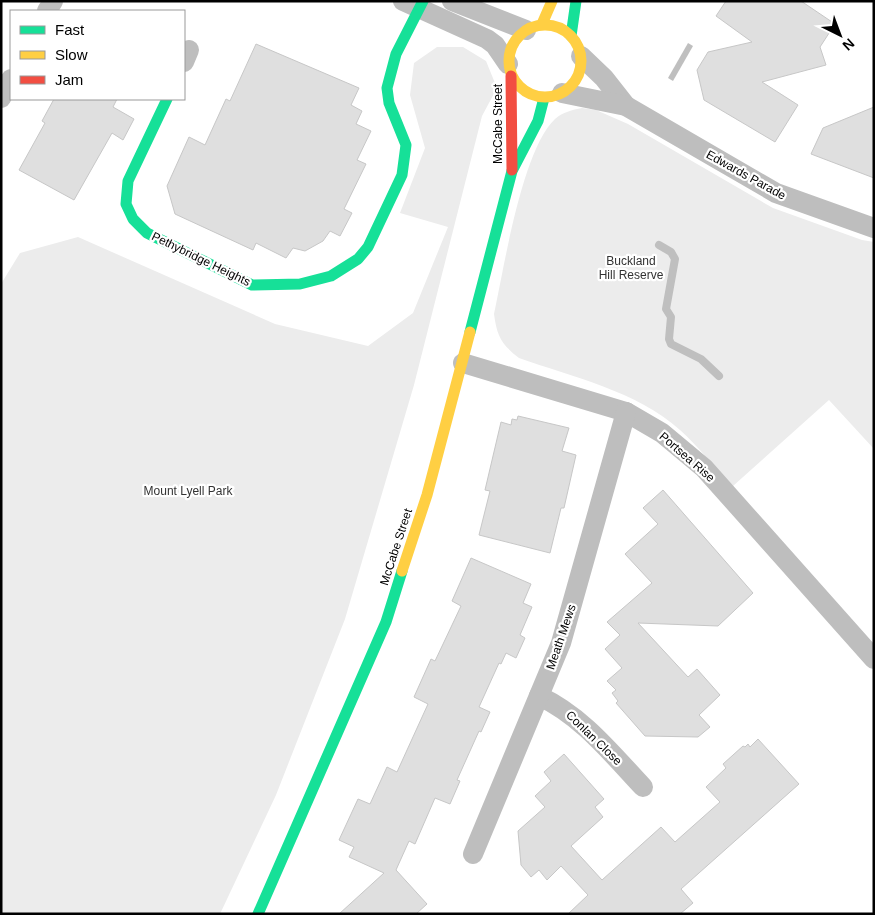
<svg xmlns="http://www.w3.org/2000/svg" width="875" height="915" viewBox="0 0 875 915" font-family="Arial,sans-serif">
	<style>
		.green { fill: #ececec }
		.water { fill: #bfbfbf }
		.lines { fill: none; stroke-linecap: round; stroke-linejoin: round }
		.stream { stroke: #bfbfbf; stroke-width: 8 }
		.building { fill: #dfdfdf; stroke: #c7c7c7 }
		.street { stroke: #bebebe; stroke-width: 20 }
		.fast { stroke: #16e098; stroke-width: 11 }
		.slow { stroke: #ffcf43; stroke-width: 11 }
		.jam { stroke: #f24e42; stroke-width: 11 }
		.labels { text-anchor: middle; stroke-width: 4.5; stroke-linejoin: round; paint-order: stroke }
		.street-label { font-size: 12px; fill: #000; stroke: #fff }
		.park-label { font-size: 12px; fill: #333; stroke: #fff }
	</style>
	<rect width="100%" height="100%" fill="#fff"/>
	<g class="green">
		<path d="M437,47h26l23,14 11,27 -15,28 -68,269 -69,234 -69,176 -56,119h-219v-630l19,-31 58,-16 197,87 93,22 45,-33 35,-86 -48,-14 25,-65 -15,-53 4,-32z"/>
		<path d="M582,108l14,2 32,14 145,84 89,32 12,2v207l-45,-49 -96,86c-18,-18 -34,-39 -53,-56 -43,-39 -108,-53 -161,-72 -18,-14 -22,-22 -25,-44 10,-46 28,-164 61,-195 8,-7 17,-9 27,-11z"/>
	</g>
	<path class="water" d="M688,43l5,3 -20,35 -5,-3z"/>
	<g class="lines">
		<path class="stream" d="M659,245l12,7 4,7 -9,50 5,8 -2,22 2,5 30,15 18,17"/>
	</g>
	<g class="building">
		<path d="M726,1h75l34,23 -15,23 6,18 -64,17 36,23 -23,37 -71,-42 -7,-30 11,-18 44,-10 -36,-26z"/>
		<path d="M256,44l103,44 -8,17 11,6 -6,13 15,7 -14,29 9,4 -22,45 8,4 -12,23 -10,-5 -7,10 -18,10 -12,-3 -7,10 -30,-15 -3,7 -78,-36 -8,-28 22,-49 16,8 21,-46 4,2z"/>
		<path d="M54,99h63l-4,8 21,12 -11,21 -11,-7 -38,67 -55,-30 26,-47 -3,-2z"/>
		<path d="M874,107v71l-63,-24 12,-26z"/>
		<path d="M518,416l51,12 -7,23 14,4 -12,53h-3l-11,45 -71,-18 11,-44 -5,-1 16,-68 10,3 1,-6 5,1z"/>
		<path d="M663,490l90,103 -35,33 -80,-3 50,54 9,-8 23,26 -21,20 11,12 -12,10 -53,-1 -29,-33 2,-2 -6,-8 4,-3 -9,-9 15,-13 -17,-19 15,-14 -13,-13 45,-39 -27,-29 33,-30 -15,-16z"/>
		<path d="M471,558l60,26 -8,19 9,4 -12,28 5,3 -9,20 -10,-5 -5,11 -2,-1 -20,44 11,5 -9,20 -2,-1 -22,49 3,1 -10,23 -15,-6 -20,46 -6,-3 -13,29 31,34 -11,10h-77l45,-41 -35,-16 5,-10 -15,-7 19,-41 12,5 17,-37 10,5 31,-68 -14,-7 17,-38 4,2 26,-55 -9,-5z"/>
		<path d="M758,739l41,45 -118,105 12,14 -13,11h-112l20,-19 -27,-29 -14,14 -8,-10 -8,7 -10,-12 -3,-34 27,-24 -10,-11 16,-15 -7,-9 20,-18 40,45 -9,8 8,10 -32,29 31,34 59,-53 14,15 45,-40 -14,-15 20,-19 -3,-4 20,-18 2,1 3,-3 2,3z"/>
	</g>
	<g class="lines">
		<g class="street">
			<path d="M403,1l84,38 8,6 13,19"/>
			<path d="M452,1l74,29"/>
			<path d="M47,11l6,-10"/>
			<path d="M581,56l23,22 22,28"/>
			<path d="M184,62l5,-12"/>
			<path d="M562,93l64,13 150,87 98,35"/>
			<path d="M1,98l10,-19"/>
			<path d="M463,363l163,49 36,21 42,35 170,191"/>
			<path d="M539,696c43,20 72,57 104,91"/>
			<path d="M473,854l88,-211 65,-231"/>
		</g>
		<g class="fast">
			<path d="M571,36l5,-35"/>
			<path d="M167,99l-39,82 -2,23 7,15 14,14 105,52 48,-1 31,-8 27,-17 10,-12 34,-72 4,-30 -17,-42 -2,-15 9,-34 27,-53"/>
			<path d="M470,332l42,-161 26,-50 6,-23"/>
			<path d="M258,914l128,-292 16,-51"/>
		</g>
		<g class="slow">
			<path d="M542,24l10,-23"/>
			<circle cx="545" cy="61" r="36"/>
			<path d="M402,571l25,-76 43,-163"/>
		</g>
		<path class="jam" d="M511,76l1,94"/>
	</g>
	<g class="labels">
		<g class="street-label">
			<text transform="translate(498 124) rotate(-90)" y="4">McCabe Street</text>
			<text transform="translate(746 175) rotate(29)" y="4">Edwards Parade</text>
			<text transform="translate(201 259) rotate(26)" y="4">Pethybridge Heights</text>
			<text transform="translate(687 457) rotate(41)" y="4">Portsea Rise</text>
			<text transform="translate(396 547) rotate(-72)" y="4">McCabe Street</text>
			<text transform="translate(561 637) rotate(-71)" y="4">Meath Mews</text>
			<text transform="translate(594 738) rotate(44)" y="4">Conlan Close</text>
		</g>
		<g class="park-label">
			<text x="631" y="265">Buckland<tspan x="631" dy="14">Hill Reserve</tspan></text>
			<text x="188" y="495">Mount Lyell Park</text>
		</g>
	</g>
	<rect width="875" height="915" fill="none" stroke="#000000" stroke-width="5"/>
	<rect x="10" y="10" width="175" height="90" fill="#ffffff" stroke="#999999"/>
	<rect x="20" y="26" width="25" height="8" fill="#16e098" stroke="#999999"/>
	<text x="55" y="35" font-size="15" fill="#000000">Fast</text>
	<rect x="20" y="51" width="25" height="8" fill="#ffcf43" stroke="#999999"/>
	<text x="55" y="60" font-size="15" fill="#000000">Slow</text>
	<rect x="20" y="76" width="25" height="8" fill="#f24e42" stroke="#999999"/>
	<text x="55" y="85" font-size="15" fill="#000000">Jam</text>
	<g transform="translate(840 35) rotate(138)" stroke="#ffffff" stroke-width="4" paint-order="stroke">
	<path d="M0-4L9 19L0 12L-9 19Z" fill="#000000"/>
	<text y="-8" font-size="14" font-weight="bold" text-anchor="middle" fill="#000000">N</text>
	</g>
</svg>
